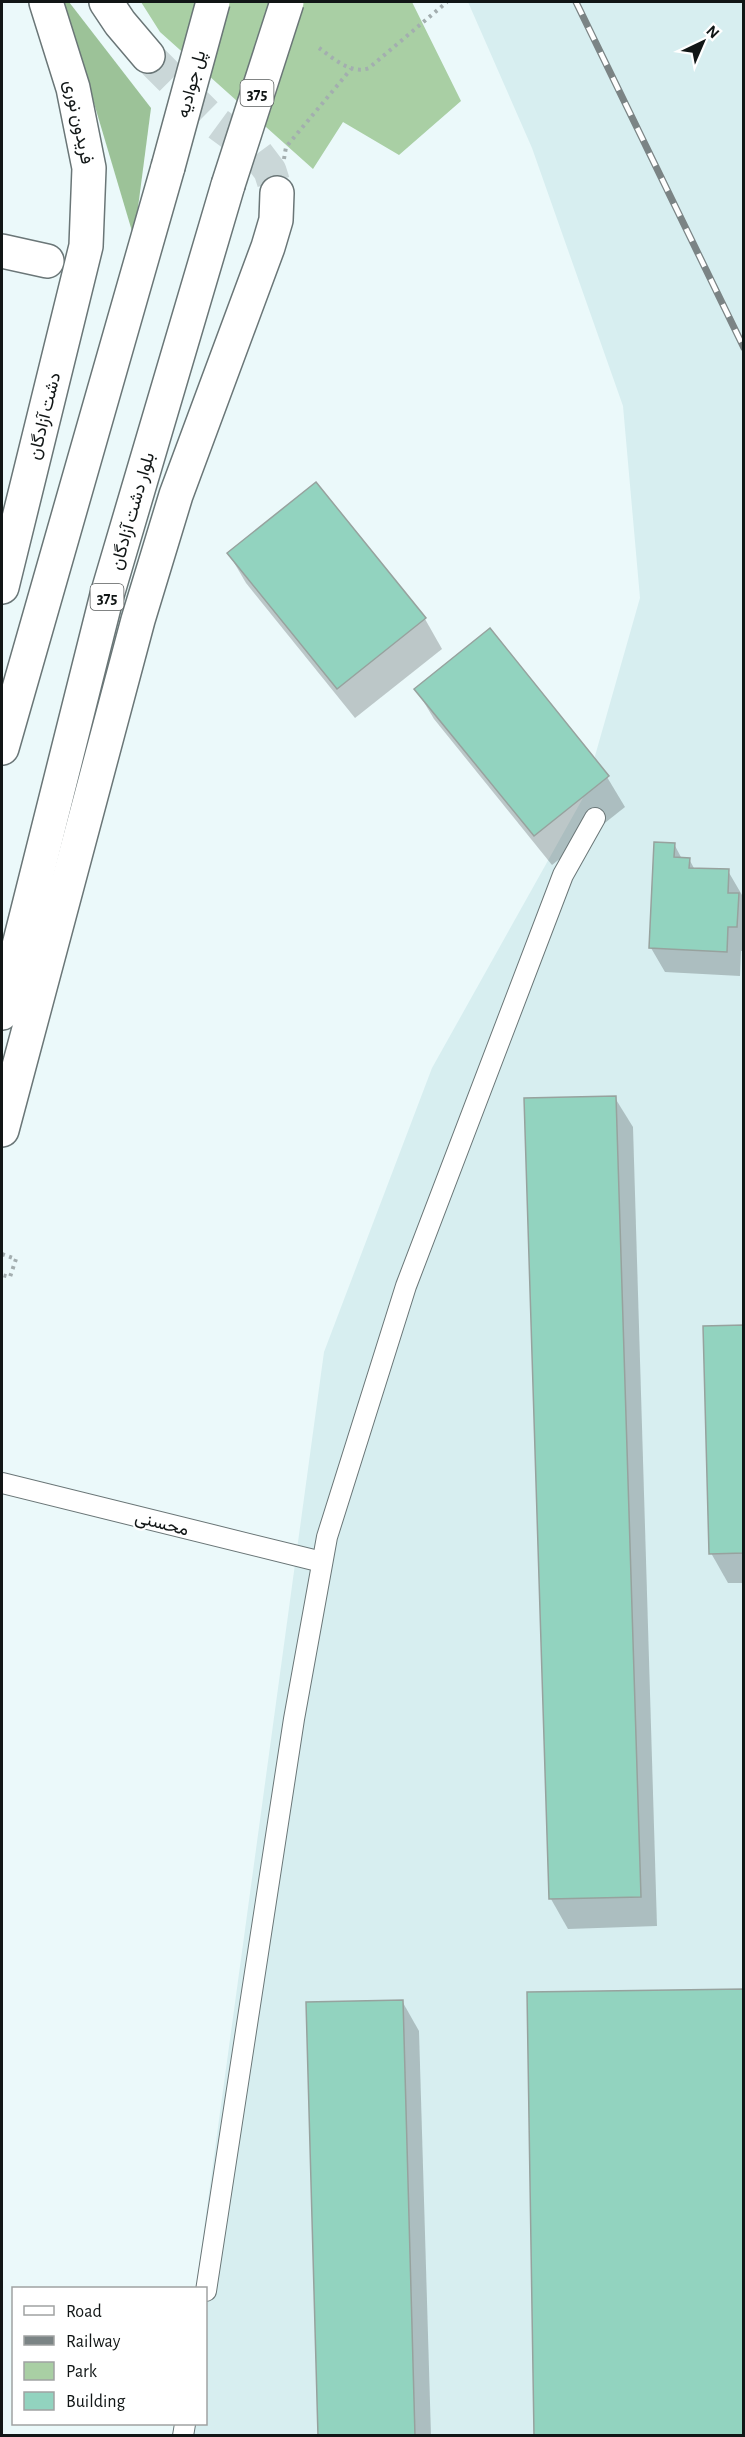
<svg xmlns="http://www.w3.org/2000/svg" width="745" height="2437" viewBox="0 0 745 2437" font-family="'Alegreya Sans',Vazirmatn,sans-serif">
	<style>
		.built { fill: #d7eef0 }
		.green { fill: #a9cfa4 }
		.forest { fill: #9cc298 }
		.shadow { fill: #0003 }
		.building { fill: #92d3bf; stroke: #97a29e; stroke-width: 1.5 }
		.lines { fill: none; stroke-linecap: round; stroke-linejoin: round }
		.primary-tunnel { stroke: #cad7d8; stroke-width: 33; stroke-dasharray: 33 16; stroke-linecap: butt }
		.service-casing { stroke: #6a7677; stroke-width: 22 }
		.minor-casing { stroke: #6a7677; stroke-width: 36 }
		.secondary-casing { stroke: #6a7677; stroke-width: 36 }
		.primary-casing { stroke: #6a7677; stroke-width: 36 }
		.path { stroke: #a3aeaf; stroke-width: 4; stroke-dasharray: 3 4.5; stroke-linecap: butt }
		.service { stroke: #fff; stroke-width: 20 }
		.minor { stroke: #fff; stroke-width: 33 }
		.secondary { stroke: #fff; stroke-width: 33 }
		.primary { stroke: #fff; stroke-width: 33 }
		.rail-casing { stroke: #7b8485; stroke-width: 7 }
		.rail { stroke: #fff; stroke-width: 4.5; stroke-dasharray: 14; stroke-linecap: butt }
		.primary-bridge-casing { stroke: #6a7677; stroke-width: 36; stroke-linecap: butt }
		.primary-bridge { stroke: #fff; stroke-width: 33 }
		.labels { text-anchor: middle; stroke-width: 4.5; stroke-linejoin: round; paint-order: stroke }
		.shield { fill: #fff; stroke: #585c5c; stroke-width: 1.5 }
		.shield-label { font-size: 16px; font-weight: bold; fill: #111616 }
		.street-label { font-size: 18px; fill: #111616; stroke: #fff }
	</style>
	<rect width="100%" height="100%" fill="#ebf9fa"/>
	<path class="built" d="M468,2h275v2433l-565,1 -1,-12h29v-136h-10l128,-936 108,-284 151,-270 57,-200 -17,-192 -91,-258z"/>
	<path class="green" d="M141,2h271l49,99 -62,54 -56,-33 -30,47 -153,-137z"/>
	<path class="forest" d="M64,2h5l82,106 -17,130z"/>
	<g class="shadow">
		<path d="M315,484l110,135 17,30 -87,69 -109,-135 -17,-29z"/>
		<path d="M416,689l191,88 18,30 -73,58 -118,-146z"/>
		<path d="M674,844l8,15h7l6,11 33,1 14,24 2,56h-3l-1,25 -75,-4 -14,-24z"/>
		<path d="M615,1098l18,29 24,799 -89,3 -17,-30z"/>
		<path d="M744,1326v257h-16l-17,-30z"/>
		<path d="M402,2001l17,30 12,405h-111z"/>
	</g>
	<g class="building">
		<path d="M316,482l110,136 -89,71 -110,-136z"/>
		<path d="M490,628l119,148 -75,60 -120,-147z"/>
		<path d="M654,842l21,1 -1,14 16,1 -1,10 40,1 -1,24h11l-2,34h-9l-1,25 -78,-4z"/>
		<path d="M616,1096l25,801 -92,2 -25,-801z"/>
		<path d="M744,1325v228l-35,1 -6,-228z"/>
		<path d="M744,1989v447h-210l-7,-444z"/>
		<path d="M403,2000l12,436h-97l-12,-434z"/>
	</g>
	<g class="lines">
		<path class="primary-tunnel" d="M148,56l63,63 44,32 15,20 7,22"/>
		<defs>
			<g id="service">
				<path d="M2,1483l320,79"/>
				<path d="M206,2291l88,-572 33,-182 79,-251 157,-411 32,-57"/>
				<path d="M183,2436l2,-12"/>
			</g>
			<path id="minor" d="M2,251l45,10"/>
			<path id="secondary" d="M2,587l84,-341 3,-78 -16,-80 -27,-86"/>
			<g id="primary">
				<path d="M106,2l14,21 28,33"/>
				<path d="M2,748l166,-581"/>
				<path d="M2,1013l105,-418 121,-410"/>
				<path d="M2,1130l136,-510 38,-125 92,-248 8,-27 1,-27"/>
			</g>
		</defs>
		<use href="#service" class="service-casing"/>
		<use href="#minor" class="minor-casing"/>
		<use href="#secondary" class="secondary-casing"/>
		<use href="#primary" class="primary-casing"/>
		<g class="path">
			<path d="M319,48c14,10 32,27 50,20l78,-66"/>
			<path d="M284,159l2,-12 65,-78"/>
			<path d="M2,1254l14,5 -6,18 -8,-2"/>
		</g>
		<use href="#service" class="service"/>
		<use href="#minor" class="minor"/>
		<use href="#secondary" class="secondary"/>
		<use href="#primary" class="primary"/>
		<defs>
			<path id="rail" d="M576,2l168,346"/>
		</defs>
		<use href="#rail" class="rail-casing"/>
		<use href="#rail" class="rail"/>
		<defs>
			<g id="primary-bridge">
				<path d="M168,167l45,-165"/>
				<path d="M228,185l59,-183"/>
			</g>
		</defs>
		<use href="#primary-bridge" class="primary-bridge-casing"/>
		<use href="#primary-bridge" class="primary-bridge"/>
	</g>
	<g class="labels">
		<g class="shield">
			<rect x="240.5" y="80" width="33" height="26" rx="4.5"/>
			<rect x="90.5" y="584" width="33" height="26" rx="4.5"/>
		</g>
		<g class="shield-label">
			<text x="257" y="99">375</text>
			<text x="107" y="603">375</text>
		</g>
		<g class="street-label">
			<text transform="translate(191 84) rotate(-75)" y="6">پل جوادیه</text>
			<text transform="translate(79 122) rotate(78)" y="6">فریدون نوری</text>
			<text transform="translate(44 416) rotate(-76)" y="6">دشت آزادگان</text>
			<text transform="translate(132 511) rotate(-74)" y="6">بلوار دشت آزادگان</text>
			<text transform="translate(162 1523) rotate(14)" y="6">محسنی</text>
		</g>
	</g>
	<rect width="745" height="2437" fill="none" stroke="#111616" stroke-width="6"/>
	<rect x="12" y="2287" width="195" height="138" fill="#ffffff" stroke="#a0a2a2" stroke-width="1.5"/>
	<rect x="24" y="2306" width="30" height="9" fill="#ffffff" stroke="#a0a2a2" stroke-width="1.5"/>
	<text x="66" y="2317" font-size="18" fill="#111616">Road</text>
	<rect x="24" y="2336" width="30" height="9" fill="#7b8485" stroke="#a0a2a2" stroke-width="1.5"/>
	<text x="66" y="2347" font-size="18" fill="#111616">Railway</text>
	<rect x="24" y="2362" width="30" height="18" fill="#a9cfa4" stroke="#a0a2a2" stroke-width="1.5"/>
	<text x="66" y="2377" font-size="18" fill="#111616">Park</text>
	<rect x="24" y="2392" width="30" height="18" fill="#92d3bf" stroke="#a0a2a2" stroke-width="1.5"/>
	<text x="66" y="2407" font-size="18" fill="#111616">Building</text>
	<g transform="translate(703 42) rotate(44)" stroke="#ffffff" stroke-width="4.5" paint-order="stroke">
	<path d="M0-4.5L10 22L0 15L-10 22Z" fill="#111616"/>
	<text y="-9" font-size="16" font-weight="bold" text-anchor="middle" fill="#111616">N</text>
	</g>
</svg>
